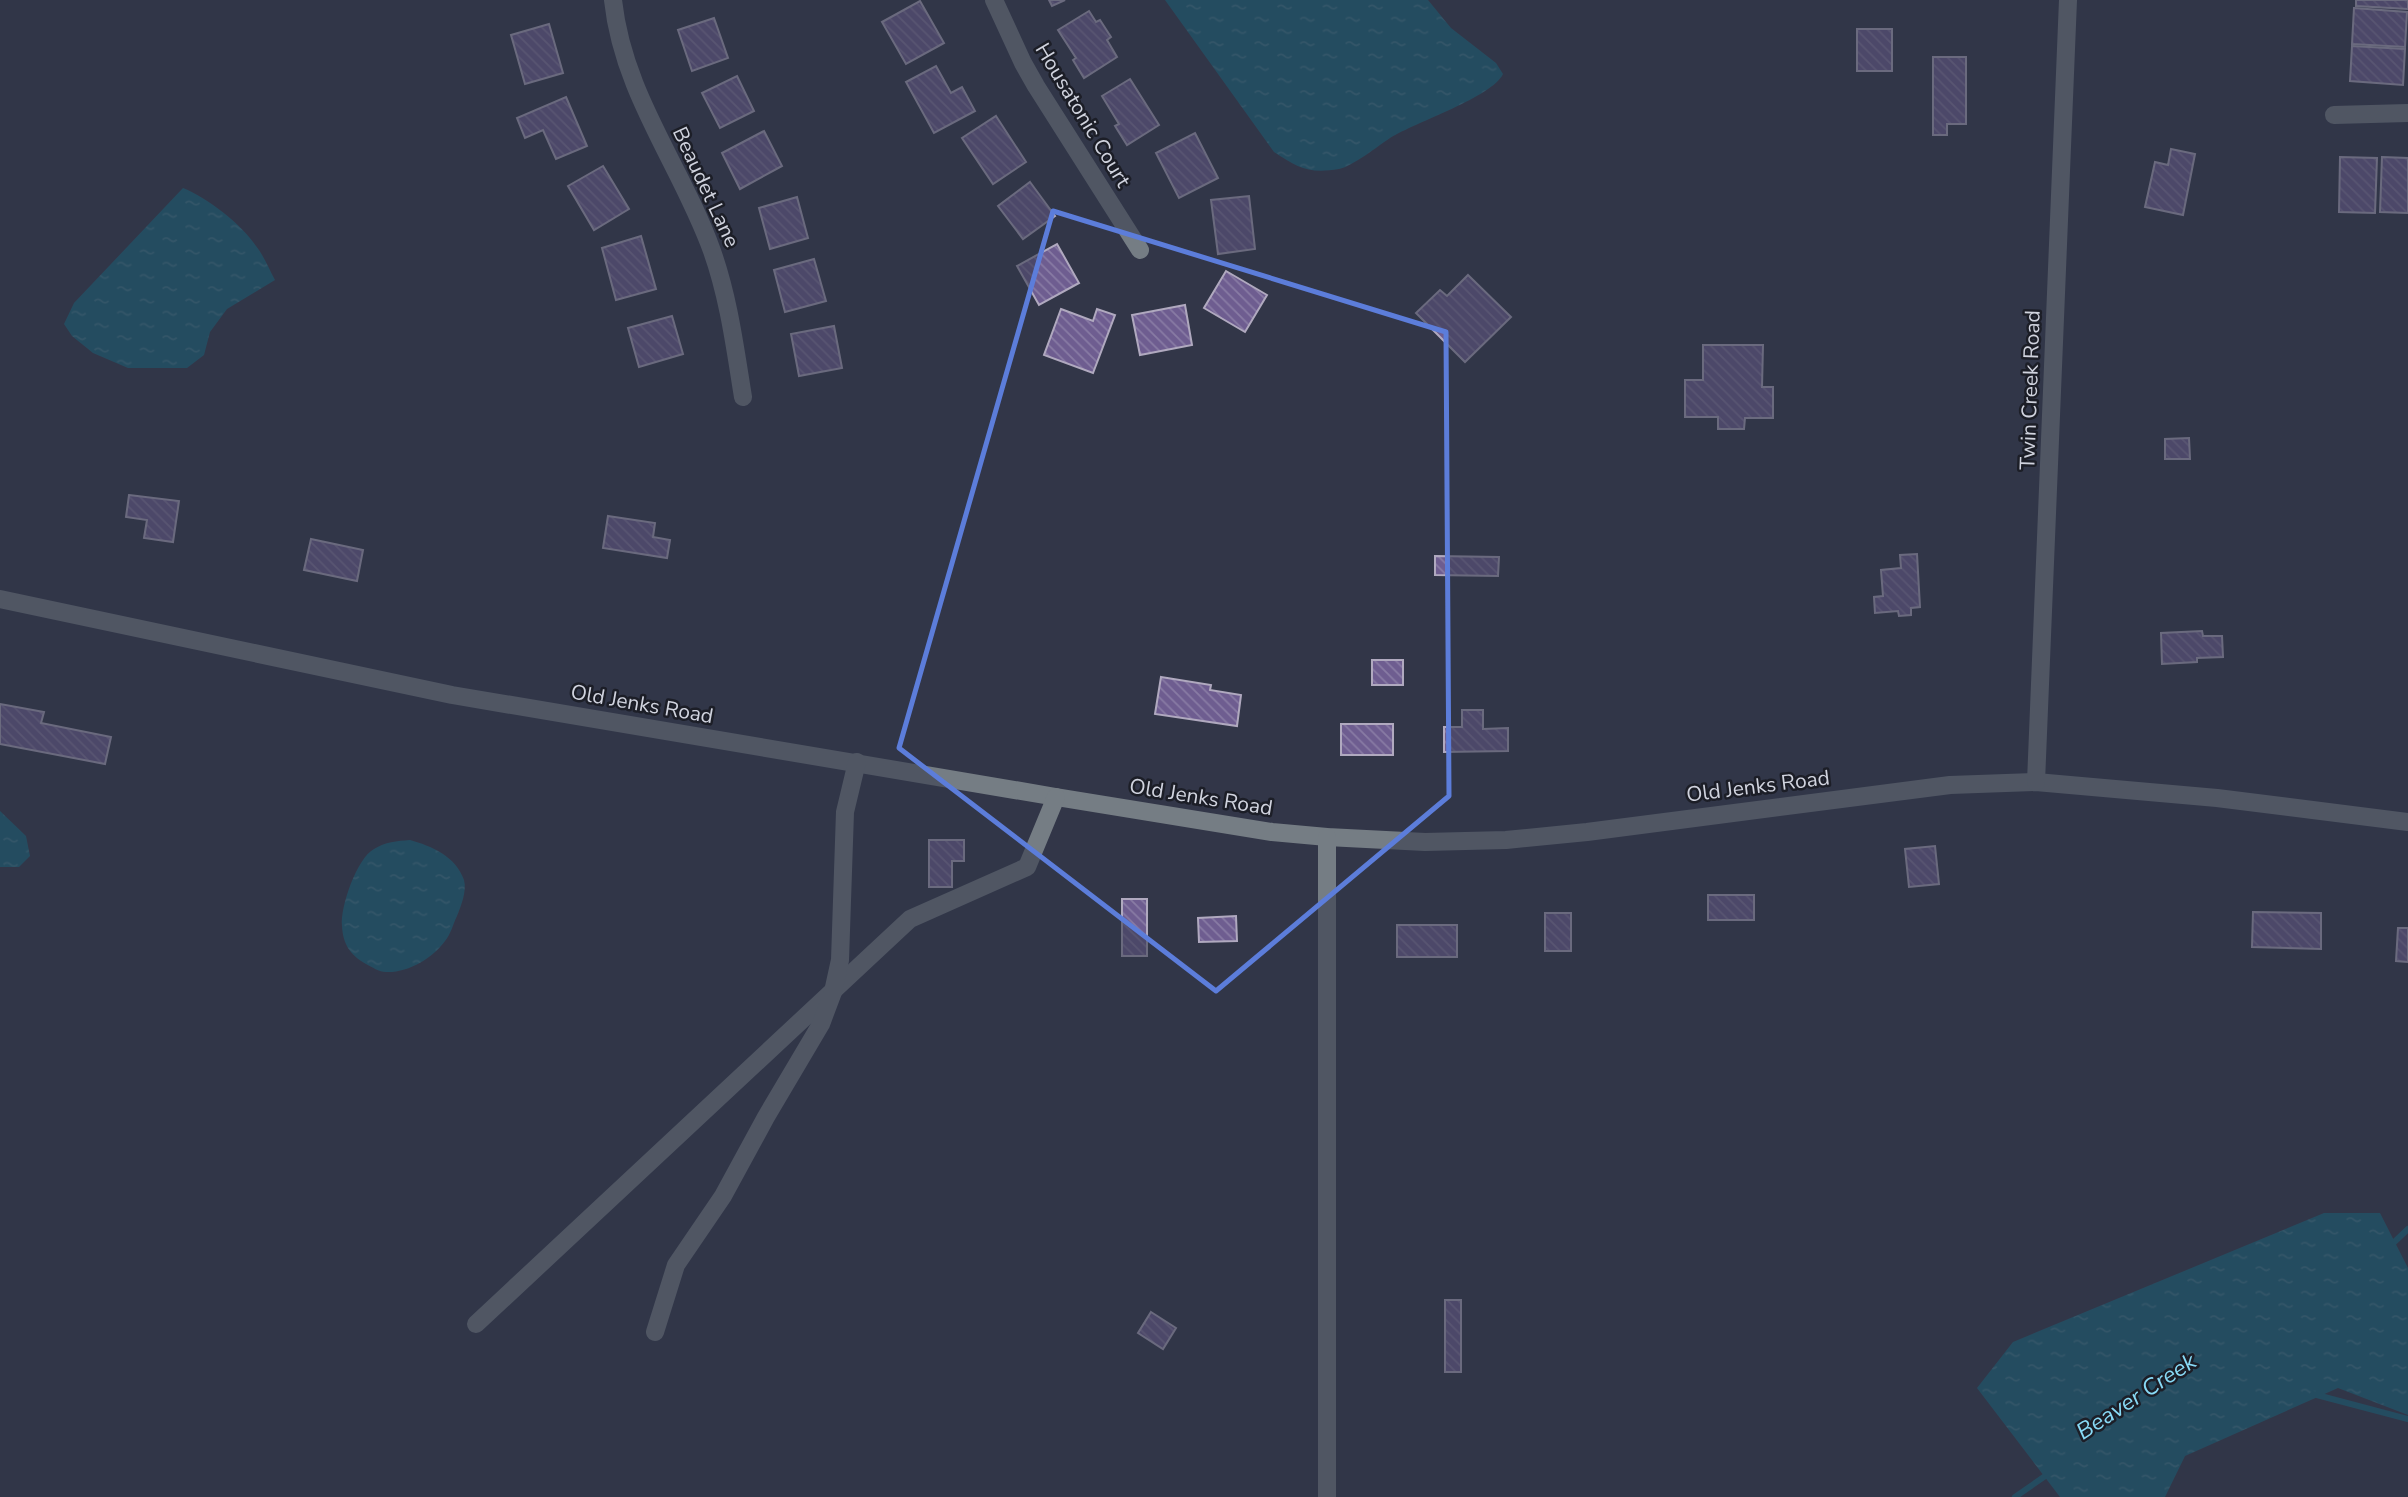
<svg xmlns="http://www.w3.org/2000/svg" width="2408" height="1497" viewBox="0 0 2408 1497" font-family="'Nunito Sans',sans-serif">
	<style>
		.water { fill: url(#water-ripples) }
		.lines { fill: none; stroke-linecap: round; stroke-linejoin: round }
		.stream { stroke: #16677d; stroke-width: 6 }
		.building { fill: url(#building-back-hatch); stroke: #b0a9bf; stroke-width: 2 }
		.minor { stroke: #757d84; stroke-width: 18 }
		.marked { fill: none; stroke: #5c7dda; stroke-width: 5; stroke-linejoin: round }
		.labels { text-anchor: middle; stroke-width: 5; stroke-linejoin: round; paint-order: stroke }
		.street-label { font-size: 21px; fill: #d0d3de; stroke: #1c1e27 }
		.water-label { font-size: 23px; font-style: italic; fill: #88daf6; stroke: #1c1e27 }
	</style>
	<defs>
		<pattern id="water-ripples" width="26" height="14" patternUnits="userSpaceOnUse" patternTransform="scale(1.75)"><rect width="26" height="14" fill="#16677d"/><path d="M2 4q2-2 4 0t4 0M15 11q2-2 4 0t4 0" fill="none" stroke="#377c8f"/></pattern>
		<pattern id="building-back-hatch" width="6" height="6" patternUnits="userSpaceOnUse" patternTransform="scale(1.75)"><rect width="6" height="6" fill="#6e5d90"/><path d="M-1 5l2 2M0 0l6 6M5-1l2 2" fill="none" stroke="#887ba4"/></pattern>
	</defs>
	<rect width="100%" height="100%" fill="#323648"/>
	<g class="water">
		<path d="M1165,0h263l23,28 45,35 7,11c-11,23 -87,48 -113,64 -12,8 -37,28 -51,31 -30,5 -41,-1 -65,-17z"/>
		<path d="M183,188c25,10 58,36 73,58 8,10 13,23 19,34l-48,29 -17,23 -6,23 -17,13h-59l-35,-15 -21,-17 -8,-12 10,-21z"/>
		<path d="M0,811l26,25 4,20 -11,11h-19z"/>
		<path d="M410,840c21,6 46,16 54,40 3,11 -3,26 -7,36 -4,8 -6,18 -12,25 -12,17 -37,32 -59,31 -7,0 -14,-5 -20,-8 -16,-9 -23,-20 -24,-38 -2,-19 15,-68 32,-77 11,-7 23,-8 36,-9z"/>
		<path d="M2324,1213h56l28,55v147l-70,-27 -153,68 -20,41h-105l-83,-109 36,-46z"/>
	</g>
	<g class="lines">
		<g class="stream">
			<path d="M2389,1247l19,-18"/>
			<path d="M2313,1394l95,25"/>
			<path d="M2015,1497l36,-25"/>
		</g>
	</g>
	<g class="building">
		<path d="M1049,0h16l-13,6z"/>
		<path d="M2356,0h52v9l-52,-3z"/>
		<path d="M920,1l24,42 -38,21 -24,-42z"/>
		<path d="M2354,8l53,4 -2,35 -53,-3z"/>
		<path d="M1089,11l7,11 4,-2 11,17 -4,3 10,17 -33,21 -11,-18 3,-2 -18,-28z"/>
		<path d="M714,18l14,40 -36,13 -14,-41z"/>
		<path d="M549,24l14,49 -38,11 -14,-49z"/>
		<rect x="1857" y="29" width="35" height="42"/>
		<path d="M2352,46l53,3 -2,36 -53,-4z"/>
		<path d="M1933,57h33v67h-19v11h-14z"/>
		<path d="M936,66l15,27 11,-6 13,24 -41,22 -28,-51z"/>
		<path d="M737,76l17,35 -34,17 -18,-35z"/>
		<path d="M1130,79l29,46 -32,20 -12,-19 4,-2 -17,-28z"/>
		<path d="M566,97l21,49 -31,13 -13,-29 -18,8 -8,-20z"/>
		<path d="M996,116l30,46 -33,22 -31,-46z"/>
		<path d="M764,131l18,35 -42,23 -18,-36z"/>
		<path d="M1195,133l23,45 -39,20 -23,-45z"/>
		<path d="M2171,149l24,5 -12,61 -38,-8 10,-45 13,3z"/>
		<path d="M2340,157l37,1 -2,55 -36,-1z"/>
		<path d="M2382,157l26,1v55l-28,-1z"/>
		<path d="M603,166l26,43 -35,21 -26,-44z"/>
		<path d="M1030,182l25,34 -32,23 -25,-33z"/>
		<path d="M1249,196l6,53 -37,5 -7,-54z"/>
		<path d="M797,197l11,41 -38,11 -11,-41z"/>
		<path d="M641,236l15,53 -40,11 -14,-52z"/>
		<path d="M1057,244l22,39 -40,22 -22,-39z"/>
		<path d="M814,259l12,42 -41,11 -11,-42z"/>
		<path d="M1226,271l41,24 -22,37 -41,-24z"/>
		<path d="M1468,275l43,42 -46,45 -49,-49 24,-23 7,6z"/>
		<path d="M1185,305l7,40 -52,10 -8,-40z"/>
		<path d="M1061,309l32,12 4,-12 18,6 -22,58 -49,-18z"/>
		<path d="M672,316l11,38 -44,13 -11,-39z"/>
		<path d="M834,326l8,42 -43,8 -8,-42z"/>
		<path d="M1703,345h60l-1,42h11v31h-28l-1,11h-26v-12h-33v-37h18z"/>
		<path d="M2189,438l1,21h-25v-20z"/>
		<path d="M129,495l50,6 -6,41 -29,-4 3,-18 -21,-3z"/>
		<path d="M608,516l47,7 -2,14 17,3 -3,18 -64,-10z"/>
		<path d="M311,539l52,11 -6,31 -53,-11z"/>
		<path d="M1917,554l3,53 -9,1v7l-12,1 -1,-5 -23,2 -1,-16 9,-1 -2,-26 20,-2 -1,-13z"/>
		<path d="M1435,556l64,1 -1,19 -63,-1z"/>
		<path d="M2202,631l1,5h19l1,21 -26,1v4l-35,2 -1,-31z"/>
		<rect x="1372" y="660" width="31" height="25"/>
		<path d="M1161,677l50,8 -1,5 31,5 -4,31 -82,-12z"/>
		<path d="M0,704l44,8 -3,11 70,14 -6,27 -105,-20z"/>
		<path d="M1462,710h21v19l25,-1v23l-64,1v-25h18z"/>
		<rect x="1341" y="724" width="52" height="31"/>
		<path d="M929,840h35v21h-12v26h-23z"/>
		<path d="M1935,846l4,38 -30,3 -4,-38z"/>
		<rect x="1708" y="895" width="46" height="25"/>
		<rect x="1122" y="899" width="25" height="57"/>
		<path d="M2253,912l68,1v36l-69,-2z"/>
		<rect x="1545" y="913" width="26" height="38"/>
		<path d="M1236,916l1,25 -38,1 -1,-24z"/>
		<rect x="1397" y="925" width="60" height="32"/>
		<path d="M2398,928h10v34l-12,-1z"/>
		<rect x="1445" y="1300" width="16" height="72"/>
		<path d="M1151,1312l25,16 -13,21 -25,-16z"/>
	</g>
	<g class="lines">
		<g class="minor">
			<path d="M613,0c10,94 68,165 99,251 17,48 23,97 31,146"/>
			<path d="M994,0l29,63 13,23 104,164"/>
			<path d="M2334,115l74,-2"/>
			<path d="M0,599l452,96 604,102 216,35 55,5 98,5 81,-2 81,-8 363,-47 86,-3 181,16 191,24"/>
			<path d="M2036,782l32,-782"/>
			<path d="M1327,837v660"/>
			<path d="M476,1324l434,-405 117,-52 29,-70"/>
			<path d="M655,1332l21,-67 47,-69 43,-79 55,-93 12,-32 7,-32 5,-148 12,-50"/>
		</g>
	</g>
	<path d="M0 0H2408V1497H0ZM1053,211l393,121 3,464 -233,195 -317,-243z" fill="#323648" fill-opacity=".55" fill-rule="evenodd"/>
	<path class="marked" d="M1053,211l393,121 3,464 -233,195 -317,-243z"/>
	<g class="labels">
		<g class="street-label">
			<text transform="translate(1083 115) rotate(59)" y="7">Housatonic Court</text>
			<text transform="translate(706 187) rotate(65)" y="7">Beaudet Lane</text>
			<text transform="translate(2030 390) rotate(-88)" y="7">Twin Creek Road</text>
			<text transform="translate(642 704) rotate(10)" y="7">Old Jenks Road</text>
			<text transform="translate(1758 786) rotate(-7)" y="7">Old Jenks Road</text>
			<text transform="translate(1201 797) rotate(9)" y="7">Old Jenks Road</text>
		</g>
		<g class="water-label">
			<text transform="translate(2136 1396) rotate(-33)" y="8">Beaver Creek</text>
		</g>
	</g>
</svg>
